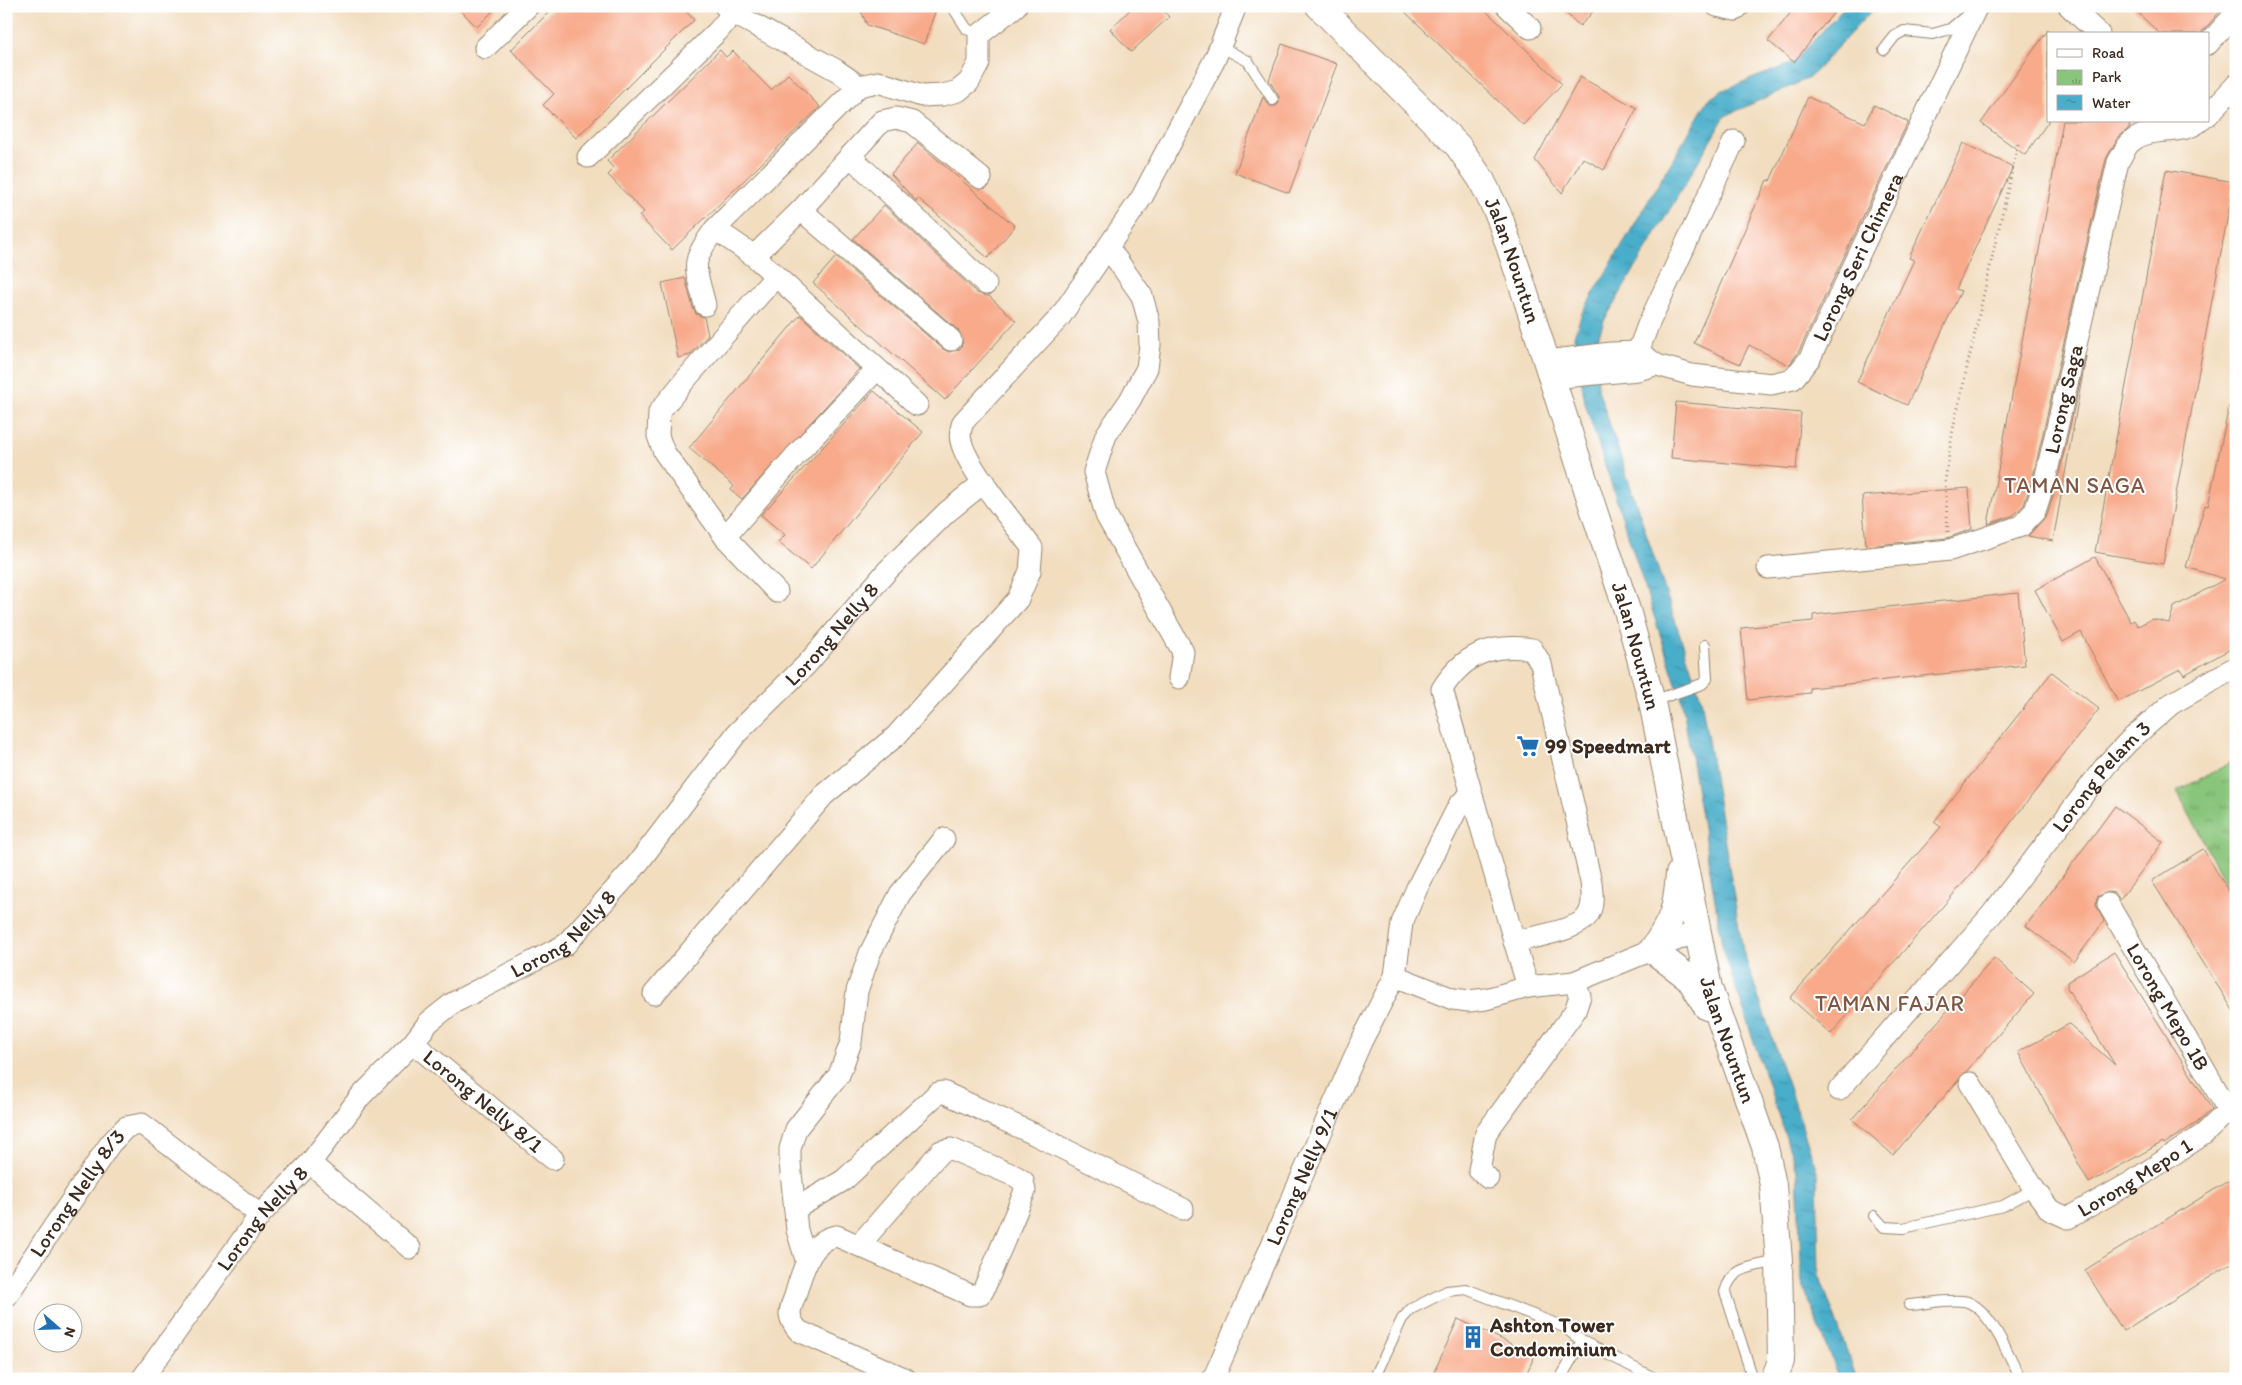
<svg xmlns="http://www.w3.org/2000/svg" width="2242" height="1385" viewBox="0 0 2242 1385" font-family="Itim,sans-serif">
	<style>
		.park { fill: url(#park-tufts); stroke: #62784c }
		.water { fill: url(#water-ripples); stroke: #426c74 }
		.building { fill: #f8aa8b }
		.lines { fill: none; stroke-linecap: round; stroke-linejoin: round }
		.service-casing { stroke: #96846e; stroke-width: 12 }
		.minor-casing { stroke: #96846e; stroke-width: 23 }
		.tertiary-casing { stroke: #96846e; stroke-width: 28 }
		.path { stroke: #96846e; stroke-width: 3; stroke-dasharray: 1 4; stroke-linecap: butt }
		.service { stroke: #fff; stroke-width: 10 }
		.minor { stroke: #fff; stroke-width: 21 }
		.tertiary { stroke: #fff; stroke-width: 26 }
		.labels { text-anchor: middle; stroke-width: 4; stroke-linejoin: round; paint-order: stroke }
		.street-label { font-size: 21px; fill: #3b2a1e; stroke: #fff }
		.poi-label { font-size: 21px; font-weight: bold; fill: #3b2a1e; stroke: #fff; text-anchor: start }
		.neighbourhood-label { font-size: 22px; letter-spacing: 1px; fill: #7d5744; stroke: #fff }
	</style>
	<defs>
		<pattern id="park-tufts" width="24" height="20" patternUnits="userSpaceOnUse" patternTransform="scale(1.25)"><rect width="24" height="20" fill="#89c57a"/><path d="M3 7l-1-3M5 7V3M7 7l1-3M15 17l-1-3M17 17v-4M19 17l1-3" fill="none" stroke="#71a063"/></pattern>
		<pattern id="water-ripples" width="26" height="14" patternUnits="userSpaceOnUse" patternTransform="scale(1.25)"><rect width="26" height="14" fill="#4aaeca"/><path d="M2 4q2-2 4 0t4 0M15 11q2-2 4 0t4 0" fill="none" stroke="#3f8ea3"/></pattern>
	</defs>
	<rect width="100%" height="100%" fill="#fff"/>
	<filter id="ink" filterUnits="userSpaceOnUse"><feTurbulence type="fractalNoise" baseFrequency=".02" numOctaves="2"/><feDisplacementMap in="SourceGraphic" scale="10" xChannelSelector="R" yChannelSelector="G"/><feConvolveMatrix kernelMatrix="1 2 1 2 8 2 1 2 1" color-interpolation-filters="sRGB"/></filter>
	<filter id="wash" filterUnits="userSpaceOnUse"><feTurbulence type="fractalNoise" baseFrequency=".0096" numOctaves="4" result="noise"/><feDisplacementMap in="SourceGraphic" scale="20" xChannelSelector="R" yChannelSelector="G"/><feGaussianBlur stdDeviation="1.12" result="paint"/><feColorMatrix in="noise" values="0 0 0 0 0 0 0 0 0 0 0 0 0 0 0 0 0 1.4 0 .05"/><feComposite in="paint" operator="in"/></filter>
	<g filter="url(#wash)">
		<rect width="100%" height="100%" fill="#f2ddbf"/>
		<path class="park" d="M2236,760v143l-59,-112z"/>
		<path class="water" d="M1845,6h31l-67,72 -84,38 -121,205 -7,20 1,48 103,309 42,253 74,220 2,103 38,105h-18l-37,-96 -5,-112 -74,-222 -41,-247 -97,-299 -11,-67 8,-23 126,-213 15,-10 70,-27z"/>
		<g id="blocks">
			<g class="building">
				<path d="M456,6h42l-21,21z"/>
				<path d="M555,6h126l13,14 -118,118 -33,-33 11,-11 -43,-44z"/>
				<path d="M859,6h78l-13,38 -57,-19z"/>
				<path d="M1134,6h25l10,11 -38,35 -21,-23z"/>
				<path d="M1399,6h82l81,78 -39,41z"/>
				<path d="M1558,6h40l-18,20z"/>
				<path d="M1796,6h43l-45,56 -26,-21z"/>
				<path d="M2131,6h94l-25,28h-40z"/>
				<path d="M2048,30v92l-23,33 -44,-32z"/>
				<path d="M1282,44l55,20 -48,129 -54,-20 28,-76 7,9h6l3,-3v-7l-10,-16z"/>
				<path d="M720,50l6,7 7,-6 38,39 17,-16 32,33 -148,143 -33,-34 5,-4 -36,-37 6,-6 -7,-8z"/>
				<path d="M1580,77l57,31 -33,62 -21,-12 -21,35 -27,-33z"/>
				<path d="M1808,97l57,26 9,-18 34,17 -109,229 -10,14 -40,-20 -9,19 -46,-21 73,-163 3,1z"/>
				<path d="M2063,121h67l-1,7 -12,11 -11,20 -73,318 -9,28 -10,10 -26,9z"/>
				<path d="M918,143l97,83 -27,32 -70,-60 -2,3 -25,-27z"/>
				<path d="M1963,143l50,24 -57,122 5,2 -54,114 -50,-23 57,-122 -5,-2z"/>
				<path d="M2166,170l68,12 -71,382 -68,-12z"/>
				<path d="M884,205l93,88 12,3 27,25 -71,79 -132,-117 23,-26 107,92 6,3 11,-3 3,-7 -4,-11 -106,-92z"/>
				<path d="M685,278l8,30 3,6 8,3 4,18 -18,20 -12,3 -16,-75z"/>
				<path d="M800,315l59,54 -117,130 -11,-9 3,-4 -45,-38z"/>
				<path d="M2086,356l-33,185 -25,-5 19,-21 10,-32z"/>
				<path d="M874,391l49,41 -112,137 -33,-27 7,-7 -24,-20z"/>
				<path d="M1676,402l125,11 -5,56 -125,-11z"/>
				<path d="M2229,406l7,1v239l-52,29 -4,-6 -62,33 -37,-70 -18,10 -28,-52 60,-33 36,65 3,-2 4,6 14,-7 17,4 5,-16 51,-28 -39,-12 19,-62 3,1z"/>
				<path d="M1969,488l3,41 -25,9 -81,8 -4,-50z"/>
				<path d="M2018,593l7,72 -215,23v5l-62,7 -7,-72 72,-7v-6z"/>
				<path d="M2052,672l47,37 -127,164 -141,161 -41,-36 151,-171 -7,-5z"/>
				<path d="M2115,806l48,36 -43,58 -5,-7 -7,-1 -11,5 -1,8 8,16 -30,41 -48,-36z"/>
				<path d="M2203,849l33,54v112l-84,-134z"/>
				<path d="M2114,952l98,157 -14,13 -34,22 -1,-2 -74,41 -71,-131 51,-28 46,41 -48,-77v-6z"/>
				<path d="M1994,958l40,36 -141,161 -41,-36z"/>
				<path d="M2236,1176v85l-113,70 -38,-61z"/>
				<path d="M1458,1319l77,36 -11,24h-93z"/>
			</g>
		</g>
	</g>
	<g filter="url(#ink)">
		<use href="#blocks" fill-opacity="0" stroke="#96846e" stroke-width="1"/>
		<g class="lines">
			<defs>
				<g id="service">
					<path d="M952,6l15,23 12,6"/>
					<path d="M1219,46l29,15 25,39"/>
					<path d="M1884,50l11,-14 9,-5 29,3 17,-5 17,-14"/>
					<path d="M1653,701l49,-17 5,-5 -2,-34"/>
					<path d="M1874,1216l10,11 19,1 100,-22 31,-17"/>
					<path d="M1909,1305c17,-1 37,-6 54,-4 26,3 46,56 58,78"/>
					<path d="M1374,1379l28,-60 9,-10 36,-18 19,-2 98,38 18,14 74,38"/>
					<path d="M1560,1379l22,-38"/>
					<path d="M1753,1379l-28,-87c7,-27 30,-25 54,-31"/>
				</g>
				<g id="minor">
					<path d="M725,6l8,7 103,57 23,16 19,-4 44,14 21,-1 15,-4 11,-9 10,-19v-28l37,-29"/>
					<path d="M1507,6l23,22"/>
					<path d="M1717,6l18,4 4,-4"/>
					<path d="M2069,6l30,28"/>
					<path d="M2208,44l28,-31"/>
					<path d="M485,48l43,-42"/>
					<path d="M2208,115l28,-30"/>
					<path d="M850,156l136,128"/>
					<path d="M588,157l130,-126 15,-18"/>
					<path d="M801,210l150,130"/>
					<path d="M715,229l39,27 163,149"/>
					<path d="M1108,247l34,49 7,26 1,23 -3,23 -17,32 -24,35 -12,37 12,43 77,137 -4,26"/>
					<path d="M754,256l47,-46 81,-89 14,-3 16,4 69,56"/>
					<path d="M775,277l-89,102 -27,33 -1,24 6,16 61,85 52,55"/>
					<path d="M705,305c-10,-41 -16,-40 10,-76l144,-143"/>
					<path id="s1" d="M1547,361l64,-8 27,-1 19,13 35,10 79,9 22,-5 17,-21 167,-352"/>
					<path d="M1638,365v-13l10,-27 86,-184"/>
					<path d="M1552,378l86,-8 14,-4"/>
					<path d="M725,537l72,-83 80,-85"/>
					<path id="s2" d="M1768,568l182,-18 71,-24 14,-15 10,-31 73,-318c4,-6 7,-15 13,-20 19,-17 50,-5 69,-21"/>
					<path id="s3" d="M2108,904l120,206"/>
					<path d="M1514,942c17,-5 69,-12 75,-29 5,-9 3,-20 2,-31l-50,-218 -9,-15c-40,-6 -68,5 -90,40 28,99 56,199 86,298"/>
					<path d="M1395,976l58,23 16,2 17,-2 42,-12 46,-5 124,-51"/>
					<path d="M654,994l170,-199 72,-59 122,-137 12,-28 2,-23c-18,-25 -65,-80 -71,-107 -2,-6 0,-13 2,-19l97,-105 82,-120 73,-138 21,-53"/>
					<path id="s4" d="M413,1043l140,116"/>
					<path id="s5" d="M1970,1083l64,106 16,21 18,8 62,-35 74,-49 32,-31"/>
					<path id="s6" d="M1839,1090l153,-176 115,-150 22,-23 42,-37 65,-37"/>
					<path d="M310,1163l100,85"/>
					<path d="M1488,1178l-9,-8 7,-37 89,-122 5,-15 -6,-14"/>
					<path d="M795,1209l49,-29 94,-87 5,-1 91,42 149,75"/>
					<path d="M860,1244l81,-93 10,-2 64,27 8,5 2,10 -42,100 -4,4h-9l-133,-59c-26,3 -36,38 -42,60 -2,5 -5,12 -5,18 1,8 4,12 9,17l107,48"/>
					<path d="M807,1263l-10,-33 -7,-67v-14l6,-20 43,-54 12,-33 6,-51 13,-38 30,-59 44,-55"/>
					<path id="s7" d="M6,1297l104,-153 16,-17 16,-3 118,91"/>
					<path id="s8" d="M142,1379l118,-164 50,-52 50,-66 53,-54 16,-21 24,-19 112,-58 70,-78 102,-134 70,-69 80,-93 60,-59 37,-30"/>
					<path id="s9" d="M1213,1379l148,-337 34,-66 7,-53 15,-35 42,-83 12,-11"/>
				</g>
				<g id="tertiary">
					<path id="s10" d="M1319,6l139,140 23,33 18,37 20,59 74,233 34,102 25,92 57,286 56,159 8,38 6,76 2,100 -7,18"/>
					<path d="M1679,874c-3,36 -6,46 -27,76l37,28 18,29"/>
				</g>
			</defs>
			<use href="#service" class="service-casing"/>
			<use href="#minor" class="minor-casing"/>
			<use href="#tertiary" class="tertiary-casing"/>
			<path class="path" d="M1948,532l-3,-51 8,-52 65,-285"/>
			<use href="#service" class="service"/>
			<use href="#minor" class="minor"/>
			<use href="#tertiary" class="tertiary"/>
		</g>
	</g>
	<defs>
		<symbol id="supermarket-bare" viewBox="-9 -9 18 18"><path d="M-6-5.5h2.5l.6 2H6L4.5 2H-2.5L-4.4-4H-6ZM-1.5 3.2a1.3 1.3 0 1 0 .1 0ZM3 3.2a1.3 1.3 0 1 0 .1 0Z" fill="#1f6fb2" stroke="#fff" stroke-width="2.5" paint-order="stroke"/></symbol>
		<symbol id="building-bare" viewBox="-9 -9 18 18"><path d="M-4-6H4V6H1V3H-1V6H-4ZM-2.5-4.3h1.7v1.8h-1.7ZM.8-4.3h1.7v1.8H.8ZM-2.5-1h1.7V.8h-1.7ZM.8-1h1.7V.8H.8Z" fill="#1f6fb2" stroke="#fff" stroke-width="2.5" paint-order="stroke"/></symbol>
	</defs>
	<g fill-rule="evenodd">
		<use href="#supermarket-bare" x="1512" y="730" width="32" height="32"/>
		<use href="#building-bare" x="1457" y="1321" width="32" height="32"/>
	</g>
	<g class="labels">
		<g class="street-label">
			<text dy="7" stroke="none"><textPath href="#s1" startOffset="392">Lorong Seri Chimera</textPath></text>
			<text dy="7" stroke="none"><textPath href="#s10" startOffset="325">Jalan Nountun</textPath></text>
			<text dy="7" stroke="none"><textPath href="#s2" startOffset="394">Lorong Saga</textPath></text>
			<text dy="7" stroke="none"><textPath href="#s8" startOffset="1026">Lorong Nelly 8</textPath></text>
			<text dy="7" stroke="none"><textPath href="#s10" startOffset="730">Jalan Nountun</textPath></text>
			<text dy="7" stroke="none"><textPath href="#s6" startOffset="409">Lorong Pelam 3</textPath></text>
			<text dy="7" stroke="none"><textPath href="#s8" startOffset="621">Lorong Nelly 8</textPath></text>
			<text dy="7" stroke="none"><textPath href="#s3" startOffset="119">Lorong Mepo 1B</textPath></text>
			<text dy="7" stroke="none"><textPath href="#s10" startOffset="1135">Jalan Nountun</textPath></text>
			<text dy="7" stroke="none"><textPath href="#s4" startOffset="91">Lorong Nelly 8/1</textPath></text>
			<text dy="7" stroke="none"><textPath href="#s9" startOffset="221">Lorong Nelly 9/1</textPath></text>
			<text dy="7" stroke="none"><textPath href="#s5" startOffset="248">Lorong Mepo 1</textPath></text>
			<text dy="7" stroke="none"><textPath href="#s7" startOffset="126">Lorong Nelly 8/3</textPath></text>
			<text dy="7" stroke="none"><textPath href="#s8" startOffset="201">Lorong Nelly 8</textPath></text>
		</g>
		<g class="poi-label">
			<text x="1545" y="753">99 Speedmart</text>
			<text x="1490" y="1332">Ashton Tower<tspan x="1490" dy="24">Condominium</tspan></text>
		</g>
		<g class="neighbourhood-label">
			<text x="2075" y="493">TAMAN SAGA</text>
			<text x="1890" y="1011">TAMAN FAJAR</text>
		</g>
	</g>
	<rect width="2242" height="1385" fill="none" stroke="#fff" stroke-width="25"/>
	<rect x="2047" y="32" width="162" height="90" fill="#ffffff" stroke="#b1aaa5"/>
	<rect x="2057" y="49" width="25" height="8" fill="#ffffff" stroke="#b1aaa5"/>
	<text x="2092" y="58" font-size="15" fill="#3b2a1e">Road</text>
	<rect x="2057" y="70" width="25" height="15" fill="url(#park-tufts)" stroke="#b1aaa5"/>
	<text x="2092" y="82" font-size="15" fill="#3b2a1e">Park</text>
	<rect x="2057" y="95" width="25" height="15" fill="url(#water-ripples)" stroke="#b1aaa5"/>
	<text x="2092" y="108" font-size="15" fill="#3b2a1e">Water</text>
	<g transform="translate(58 1328) rotate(110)"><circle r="24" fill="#ffffff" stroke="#b1aaa5"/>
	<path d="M0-4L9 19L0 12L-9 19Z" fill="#1f6fb2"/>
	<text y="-8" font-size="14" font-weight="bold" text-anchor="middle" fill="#3b2a1e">N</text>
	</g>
</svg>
